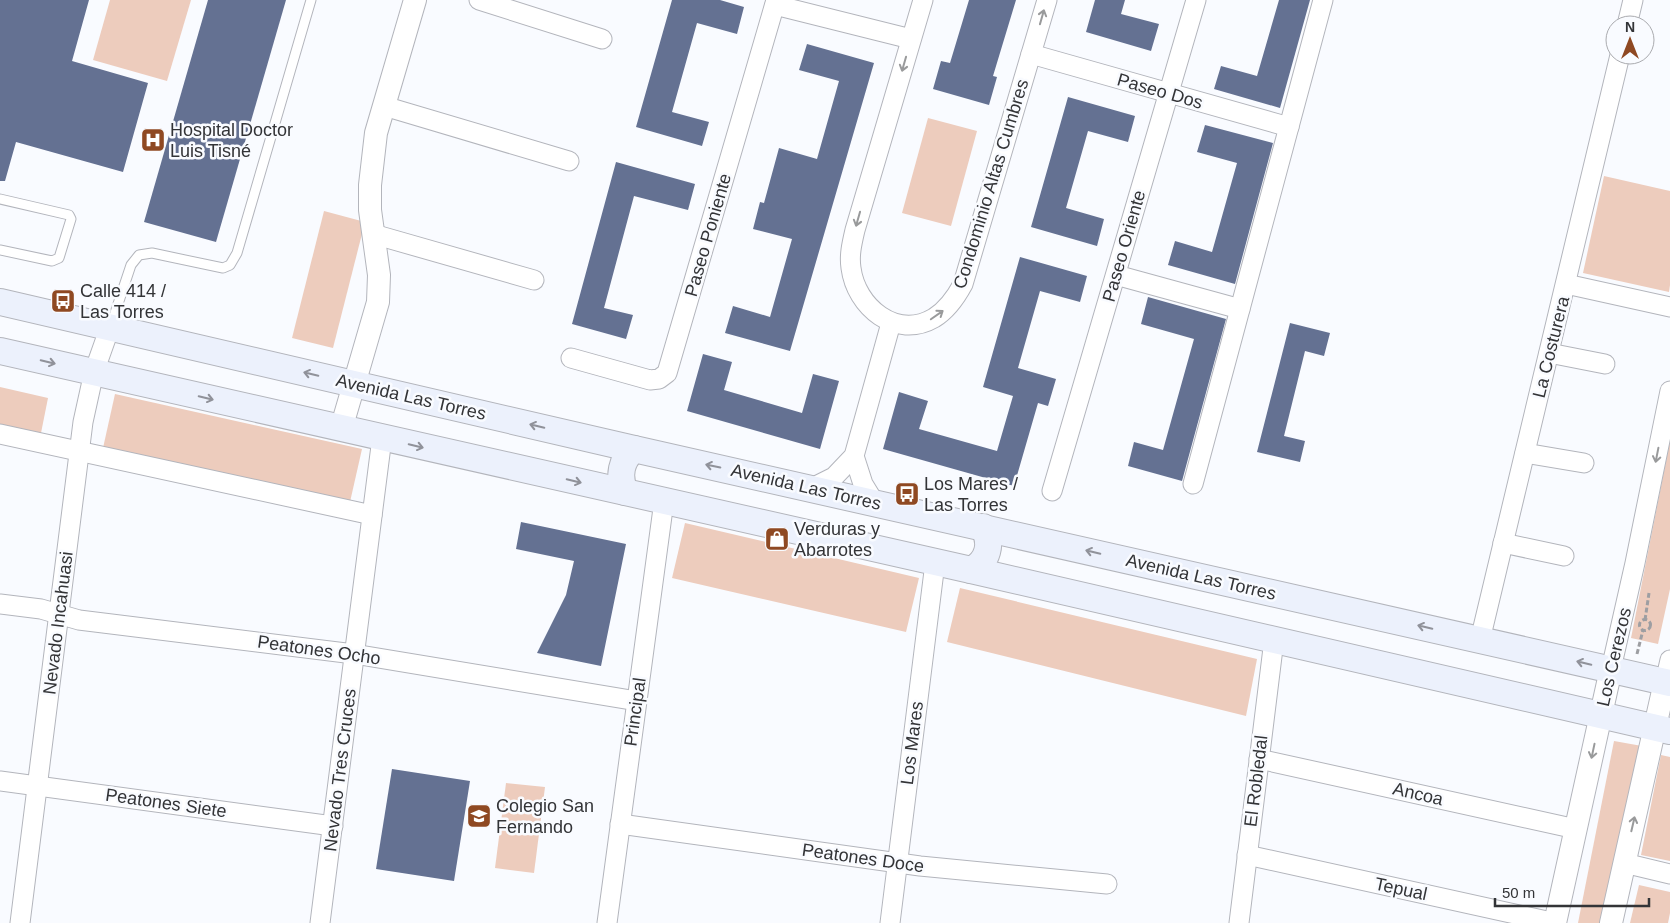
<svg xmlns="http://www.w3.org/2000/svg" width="1670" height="923" viewBox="0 0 1670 923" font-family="Arial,sans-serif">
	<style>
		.green { fill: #edccbd }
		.building { fill: #647192 }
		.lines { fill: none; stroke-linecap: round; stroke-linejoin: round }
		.service-casing { stroke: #b3b5bc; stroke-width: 11 }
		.minor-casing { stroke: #b3b5bc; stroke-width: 21 }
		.tertiary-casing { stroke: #b3b5bc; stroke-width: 24 }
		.secondary-casing { stroke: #b3b5bc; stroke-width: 28 }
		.path { stroke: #9d9ea2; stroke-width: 3; stroke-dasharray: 5 2.5; stroke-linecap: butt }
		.service { stroke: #fff; stroke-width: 9 }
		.minor { stroke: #fff; stroke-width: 19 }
		.tertiary { stroke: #fff; stroke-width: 22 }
		.secondary { stroke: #ecf1fc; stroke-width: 26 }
		.oneway { stroke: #999a9b }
		.oneway2 { stroke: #90929a }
		.labels { text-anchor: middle; stroke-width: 5; stroke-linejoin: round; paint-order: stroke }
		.street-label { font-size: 18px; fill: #333437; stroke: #f9fbff }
		.poi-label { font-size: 18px; fill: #333437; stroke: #f9fbff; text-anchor: start }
	</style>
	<rect width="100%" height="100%" fill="#f9fbff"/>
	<g class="green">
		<path d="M110,0h81l-24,81 -74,-21z"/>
		<path d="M928,118l49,13 -26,95 -49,-13z"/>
		<path d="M1604,176l66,15v94l-1,7 -86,-19z"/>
		<path d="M324,211l41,11 -32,126 -41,-10z"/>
		<path d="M0,387l48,11 -7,35 -41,-9z"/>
		<path d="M115,394l247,55 -12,53 -247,-54z"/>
		<path d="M1670,441v148l-12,55 -27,-6z"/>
		<path d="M685,523l234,55 -13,54 -234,-54z"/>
		<path d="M960,588l297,71 -11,57 -299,-74z"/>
		<path d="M1614,741l28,5 -41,177h-23z"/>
		<path d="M1661,755l9,2v104l-29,-6z"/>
		<path d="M506,783l39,4 -11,86 -39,-5z"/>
		<path d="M1639,885l31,7v21l-2,10h-38z"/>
	</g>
	<g class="building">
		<path d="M0,0h89l-17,61 76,22 -25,89 -107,-30 -11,39h-5z"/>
		<path d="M208,0h78l-70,242 -72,-20z"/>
		<path d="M672,0h48l24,7 -7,27 -40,-11 -25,89 37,10 -7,24 -66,-19z"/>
		<path d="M969,0h47l-23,76 4,1 -8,28 -56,-16 8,-28 9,2z"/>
		<path d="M1095,0h30l-4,14 38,10 -8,27 -65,-19z"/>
		<path d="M1279,0h31l-30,108 -66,-19 7,-23 36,10z"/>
		<path d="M807,44l67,19 -84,288 -65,-18 8,-27 37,11 22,-78 -39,-10 7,-27 4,1 15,-55 38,11 22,-78 -40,-11z"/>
		<path d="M1068,97l67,19 -7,26 -40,-11 -22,77 38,11 -7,27 -66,-19z"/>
		<path d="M1205,125l68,18 -38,141 -67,-19 7,-24 37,11 25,-89 -40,-11z"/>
		<path d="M616,162l79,22 -7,26 -54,-14 -30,112 29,7 -7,24 -54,-15z"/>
		<path d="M1020,257l67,19 -7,26 -40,-11 -22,77 38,11 -8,27 -10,-3 -24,83 -131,-37 16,-57 29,9 -9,28 78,22 16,-55 -30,-9z"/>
		<path d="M1148,297l78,22 -44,162 -54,-15 6,-24 29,8 31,-111 -53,-15z"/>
		<path d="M1290,323l40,10 -6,23 -19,-5 -21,85 21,5 -5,21 -43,-10z"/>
		<path d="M703,354l29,8 -8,28 78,23 11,-39 26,7 -19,68 -133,-38z"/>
		<path d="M521,522l105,22 -25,122 -64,-13 29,-58 8,-34 -58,-12z"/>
		<path d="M392,769l78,12 -16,100 -78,-12z"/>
	</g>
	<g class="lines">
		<defs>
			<g id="service">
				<path d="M0,199l69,16 2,4 -12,39 -7,3 -52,-11"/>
				<path d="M111,325l20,-60 8,-10 13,-2 71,15 7,-3 7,-12 74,-253"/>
			</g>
			<g id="minor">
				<path d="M479,0l123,39"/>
				<path d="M923,0l-68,230c-3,13 -6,25 -4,38 5,39 45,72 83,50 13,-8 22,-21 29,-34l84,-284"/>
				<path d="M775,5l136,34"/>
				<path d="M1627,25l6,-25"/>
				<path d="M1031,54l258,73"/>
				<path d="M384,106l185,55"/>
				<path d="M373,234l161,46"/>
				<path d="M1116,275l124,34"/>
				<path d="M1566,284l104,23"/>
				<path d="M1549,353l56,11"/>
				<path d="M571,358l79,22 9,-1 8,-6 109,-373"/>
				<path d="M0,434l372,81"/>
				<path d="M1525,453l59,10"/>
				<path d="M854,456l9,28 11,18"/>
				<path d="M1193,484l130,-484"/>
				<path d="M812,488l22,-11 20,-21 37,-133"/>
				<path d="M1052,491l144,-491"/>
				<path d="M1503,543l61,13"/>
				<path d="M0,604l41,5 38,11 275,34 283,47"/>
				<path d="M1480,640l140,-585"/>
				<path d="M1611,669l24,-106 35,-172"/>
				<path d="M1665,682l5,-22"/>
				<path d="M1259,759l317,70"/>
				<path d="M0,781l333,45"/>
				<path d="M620,824l300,42 187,18"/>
				<path d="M1247,855l309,68"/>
				<path d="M1624,863l46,11"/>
				<path d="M20,923l63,-501 11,-50 16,-45"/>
				<path d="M320,923l62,-485"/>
				<path d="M607,923l57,-422"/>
				<path d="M890,923l45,-360"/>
				<path d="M1239,923l35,-283"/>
			</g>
			<g id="tertiary">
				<path d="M341,429l37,-127 1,-27 -9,-65v-25l6,-52 39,-133"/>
				<path d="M1555,923l56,-254"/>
				<path d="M1611,923l54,-241"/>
			</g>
			<g id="secondary">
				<path d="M0,302l634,147 1036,234"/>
				<path d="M0,351l971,219 699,161"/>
				<path d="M625,492c-7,-16 -4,-32 9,-43"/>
				<path d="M971,570c17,-8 22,-27 12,-43"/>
			</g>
		</defs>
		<use href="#service" class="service-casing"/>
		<use href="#minor" class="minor-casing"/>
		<use href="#tertiary" class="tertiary-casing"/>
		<use href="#secondary" class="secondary-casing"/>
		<g class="path">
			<circle cx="1645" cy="625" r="5.5"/>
			<path d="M1645,620l4,-27"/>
			<path d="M1637,654l6,-24"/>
		</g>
		<use href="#service" class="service"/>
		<use href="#minor" class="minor"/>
		<use href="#tertiary" class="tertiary"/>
		<use href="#secondary" class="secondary"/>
	</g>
	<defs><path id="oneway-shaft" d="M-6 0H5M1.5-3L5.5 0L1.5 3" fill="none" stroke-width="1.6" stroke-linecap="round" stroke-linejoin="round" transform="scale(1.25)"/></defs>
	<g class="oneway">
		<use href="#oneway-shaft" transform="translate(1042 17) rotate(-74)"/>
		<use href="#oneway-shaft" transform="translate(904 64) rotate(106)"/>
		<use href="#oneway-shaft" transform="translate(858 219) rotate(106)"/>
		<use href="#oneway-shaft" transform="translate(937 315) rotate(-35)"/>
		<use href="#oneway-shaft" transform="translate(1657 455) rotate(101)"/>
		<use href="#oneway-shaft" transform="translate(1593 751) rotate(102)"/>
		<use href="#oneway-shaft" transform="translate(1633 824) rotate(-77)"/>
	</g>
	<g class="oneway2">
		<use href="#oneway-shaft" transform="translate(48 362) rotate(13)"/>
		<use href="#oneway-shaft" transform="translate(311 374) rotate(-167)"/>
		<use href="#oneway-shaft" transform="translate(206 398) rotate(13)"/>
		<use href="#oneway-shaft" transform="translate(537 426) rotate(-167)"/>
		<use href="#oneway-shaft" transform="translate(416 446) rotate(13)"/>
		<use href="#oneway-shaft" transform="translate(713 466) rotate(-168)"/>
		<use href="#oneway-shaft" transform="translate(574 481) rotate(13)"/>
		<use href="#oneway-shaft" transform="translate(1093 552) rotate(-167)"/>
		<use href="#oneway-shaft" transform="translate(1425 627) rotate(-167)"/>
		<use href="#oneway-shaft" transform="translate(1584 663) rotate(-167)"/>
	</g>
	<defs>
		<symbol id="hospital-square" viewBox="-11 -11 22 22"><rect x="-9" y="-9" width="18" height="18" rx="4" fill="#8f4922" stroke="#f9fbff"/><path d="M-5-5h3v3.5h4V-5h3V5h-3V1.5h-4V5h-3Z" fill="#fff"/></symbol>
		<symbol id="bus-square" viewBox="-11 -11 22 22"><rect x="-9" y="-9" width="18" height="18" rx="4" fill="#8f4922" stroke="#f9fbff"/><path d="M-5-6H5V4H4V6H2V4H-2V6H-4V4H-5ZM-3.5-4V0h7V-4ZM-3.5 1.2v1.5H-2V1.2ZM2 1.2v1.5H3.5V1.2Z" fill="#fff"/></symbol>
		<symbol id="shop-square" viewBox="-11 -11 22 22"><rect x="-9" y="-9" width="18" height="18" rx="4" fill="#8f4922" stroke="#f9fbff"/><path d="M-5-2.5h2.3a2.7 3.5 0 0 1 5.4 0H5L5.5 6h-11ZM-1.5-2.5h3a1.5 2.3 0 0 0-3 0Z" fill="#fff"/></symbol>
		<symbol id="school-square" viewBox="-11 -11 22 22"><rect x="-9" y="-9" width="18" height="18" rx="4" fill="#8f4922" stroke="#f9fbff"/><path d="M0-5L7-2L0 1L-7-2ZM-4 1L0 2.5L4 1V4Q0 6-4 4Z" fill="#fff"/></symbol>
	</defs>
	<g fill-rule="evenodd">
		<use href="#hospital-square" x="139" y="126" width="28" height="28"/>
		<use href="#bus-square" x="49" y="287" width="28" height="28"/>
		<use href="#bus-square" x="893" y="480" width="28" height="28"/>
		<use href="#shop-square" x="763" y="525" width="28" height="28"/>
		<use href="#school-square" x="465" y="802" width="28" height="28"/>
	</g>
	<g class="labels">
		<g class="street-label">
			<text transform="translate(1160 91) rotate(16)" y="6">Paseo Dos</text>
			<text transform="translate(991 184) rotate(-73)" y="6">Condominio Altas Cumbres</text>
			<text transform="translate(708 235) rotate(-74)" y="6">Paseo Poniente</text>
			<text transform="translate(1124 246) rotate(-74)" y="6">Paseo Oriente</text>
			<text transform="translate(1551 347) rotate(-76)" y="6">La Costurera</text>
			<text transform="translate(411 397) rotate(13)" y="6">Avenida Las Torres</text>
			<text transform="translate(806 487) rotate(13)" y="6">Avenida Las Torres</text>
			<text transform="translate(1201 577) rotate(13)" y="6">Avenida Las Torres</text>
			<text transform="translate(58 623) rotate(-83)" y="6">Nevado Incahuasi</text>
			<text transform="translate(319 650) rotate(8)" y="6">Peatones Ocho</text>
			<text transform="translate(1614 657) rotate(-77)" y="6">Los Cerezos</text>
			<text transform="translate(635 712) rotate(-82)" y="6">Principal</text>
			<text transform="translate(912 743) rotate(-83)" y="6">Los Mares</text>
			<text transform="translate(340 770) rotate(-83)" y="6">Nevado Tres Cruces</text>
			<text transform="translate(1256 781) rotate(-83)" y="6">El Robledal</text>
			<text transform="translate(1418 794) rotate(13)" y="6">Ancoa</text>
			<text transform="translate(166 803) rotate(8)" y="6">Peatones Siete</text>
			<text transform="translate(863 858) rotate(8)" y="6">Peatones Doce</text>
			<text transform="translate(1401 889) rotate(12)" y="6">Tepual</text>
		</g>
		<g class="poi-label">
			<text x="170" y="136">Hospital Doctor<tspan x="170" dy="21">Luis Tisné</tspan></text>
			<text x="80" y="297">Calle 414 /<tspan x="80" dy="21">Las Torres</tspan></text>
			<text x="924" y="490">Los Mares /<tspan x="924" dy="21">Las Torres</tspan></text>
			<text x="794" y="535">Verduras y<tspan x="794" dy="21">Abarrotes</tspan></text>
			<text x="496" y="812">Colegio San<tspan x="496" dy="21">Fernando</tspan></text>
		</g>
	</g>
	<g transform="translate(1630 40)"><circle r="24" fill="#f9fbff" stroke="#aaabaf"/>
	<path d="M0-4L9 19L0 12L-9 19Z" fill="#8f4922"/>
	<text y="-8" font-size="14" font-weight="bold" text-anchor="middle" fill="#333437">N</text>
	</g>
	<path d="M1495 898v8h154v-8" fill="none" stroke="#333437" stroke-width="2.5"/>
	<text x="1502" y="898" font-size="15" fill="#333437" stroke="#f9fbff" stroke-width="4" paint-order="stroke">50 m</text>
</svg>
